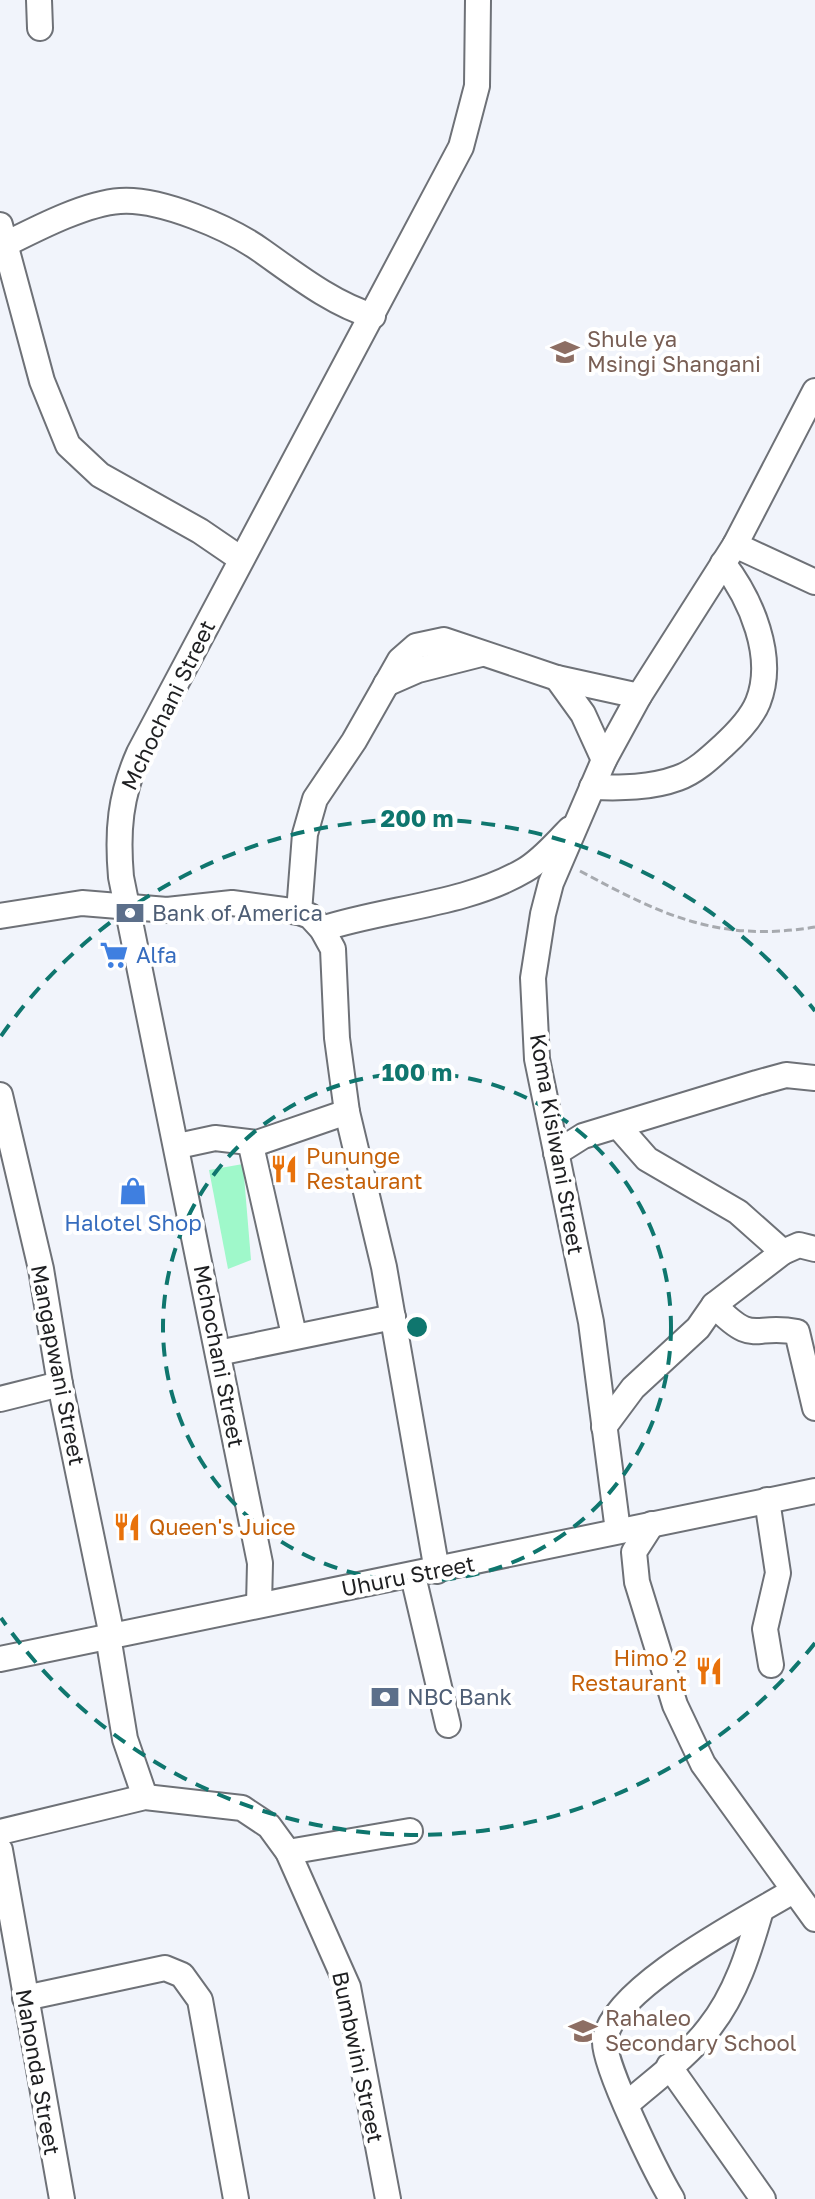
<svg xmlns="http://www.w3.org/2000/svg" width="815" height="2199" viewBox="0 0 815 2199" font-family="'Golos Text',sans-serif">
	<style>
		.green { fill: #9ff8ca }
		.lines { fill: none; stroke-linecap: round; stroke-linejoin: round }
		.minor-casing { stroke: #6e7177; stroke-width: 28 }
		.path { stroke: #a7aaaf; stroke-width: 3; stroke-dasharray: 8 4; stroke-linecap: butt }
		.minor { stroke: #fff; stroke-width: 24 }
		.ring { fill: none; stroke: #0f766e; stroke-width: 4; stroke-dasharray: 14 10 }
		.labels { text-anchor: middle; stroke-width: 8; stroke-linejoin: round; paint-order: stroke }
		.education-label { font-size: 22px; fill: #785e54; stroke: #fff; text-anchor: start }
		.street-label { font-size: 22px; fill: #1e1f21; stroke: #fff }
		.service-label { font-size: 22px; fill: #4e5e75; stroke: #fff; text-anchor: start }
		.shop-label { font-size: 22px; fill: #366cbe; stroke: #fff; text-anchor: start }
		.food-label { font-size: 22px; fill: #c56008; stroke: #fff; text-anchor: start }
		.centre { fill: #0f766e; stroke: #fff; stroke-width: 4 }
		.ring-label { font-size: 24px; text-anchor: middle; font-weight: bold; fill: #0f766e; stroke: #fff; stroke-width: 8; stroke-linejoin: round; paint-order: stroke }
	</style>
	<rect width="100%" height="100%" fill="#f1f4fb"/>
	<path class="green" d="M243,1164l8,96 -23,9 -19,-99z"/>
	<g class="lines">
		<defs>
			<g id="minor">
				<path d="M39,0l1,28"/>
				<path d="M0,225l42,156 26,64 32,30 100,56 41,28"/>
				<path d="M6,244c30,-15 80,-41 114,-43 40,-3 110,27 142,50 34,24 71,53 111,65"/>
				<path d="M735,545l80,37"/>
				<path d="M557,678l26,36 21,46"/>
				<path d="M386,684l32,-14 63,-16"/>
				<path d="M592,787c29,1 59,1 86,-9 17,-6 32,-20 45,-32 12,-11 29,-29 35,-44 18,-45 -7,-103 -35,-139"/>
				<path d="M299,912l6,-78 10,-35 39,-58 46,-81 16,-14 28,-6 113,38 82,18"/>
				<path d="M0,916l82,-13 85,7 65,-7 67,9 11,4 12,13 11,20 4,89 10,74 37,155 53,304"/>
				<path d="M322,929c64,-21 144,-24 203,-59 17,-10 31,-27 45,-41"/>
				<path d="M0,1095l41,174 19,115 52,252"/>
				<path d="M618,1126l29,33 91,53 45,40 16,-7 16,4"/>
				<path d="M257,1143l-5,7 42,185"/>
				<path d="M178,1146l37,-8 42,5 90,-31"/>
				<path d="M556,1153l27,-17 174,-53 29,-8 29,3"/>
				<path d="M714,1305c42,43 38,18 83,27l18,76"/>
				<path d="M218,1353l175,-36"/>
				<path d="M0,1399l60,-15"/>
				<path d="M604,1427l29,-39 65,-60 16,-23 69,-53"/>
				<path d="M767,1500l11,73 -13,56 6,36"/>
				<path d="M652,1524l-18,28 3,30 38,123 28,59 112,155"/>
				<path d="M618,1531l-27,-209 -54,-263 -4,-81 10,-64 8,-31 53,-123 35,-64 96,-151 80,-154"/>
				<path d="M413,1576l35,149"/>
				<path d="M259,1605l1,-42 -139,-686c-4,-46 -1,-81 18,-124l322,-606 16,-61 1,-86"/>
				<path d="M108,1636l17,103 20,58"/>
				<path d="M0,1659l815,-168"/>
				<path d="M0,1832l145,-35 97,11 27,18 19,26 60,135 40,212"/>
				<path d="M0,1850l62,349"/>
				<path d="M288,1852l122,-21"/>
				<path d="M25,1998l140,-30 17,7 18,25 36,199"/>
				<path d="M669,2066l94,133"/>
				<path d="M627,2104c27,-24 60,-47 82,-76 27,-34 40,-76 52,-118"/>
				<path d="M672,2199c-15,-25 -69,-134 -67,-158 4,-52 145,-124 188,-150"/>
			</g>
		</defs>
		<use href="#minor" class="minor-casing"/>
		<path class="path" d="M580,871c82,44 139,72 235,56"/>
		<use href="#minor" class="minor"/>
	</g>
	<g class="ring">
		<circle cx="417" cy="1327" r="254"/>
		<path d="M815 1643A508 508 0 0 1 1 1618M1 1036A508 508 0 0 1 815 1011"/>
	</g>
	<defs>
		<symbol id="school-bare" viewBox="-9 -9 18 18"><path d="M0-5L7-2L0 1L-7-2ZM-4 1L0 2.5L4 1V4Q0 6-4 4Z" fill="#8d6e63" stroke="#fff" stroke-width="2.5" paint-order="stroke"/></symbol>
		<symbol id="bank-bare" viewBox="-9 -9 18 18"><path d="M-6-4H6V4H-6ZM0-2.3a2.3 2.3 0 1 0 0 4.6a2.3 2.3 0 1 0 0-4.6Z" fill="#5c6f8a" stroke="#fff" stroke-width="2.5" paint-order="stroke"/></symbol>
		<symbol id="supermarket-bare" viewBox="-9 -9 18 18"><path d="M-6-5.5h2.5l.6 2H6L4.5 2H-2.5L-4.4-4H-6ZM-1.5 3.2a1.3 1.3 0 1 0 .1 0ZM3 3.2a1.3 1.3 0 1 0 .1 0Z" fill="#3f7fe0" stroke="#fff" stroke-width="2.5" paint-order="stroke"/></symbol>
		<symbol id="restaurant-bare" viewBox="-9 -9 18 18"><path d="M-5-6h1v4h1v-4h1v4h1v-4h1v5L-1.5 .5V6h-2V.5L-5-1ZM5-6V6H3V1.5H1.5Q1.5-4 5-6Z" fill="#e8710a" stroke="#fff" stroke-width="2.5" paint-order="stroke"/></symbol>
		<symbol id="shop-bare" viewBox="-9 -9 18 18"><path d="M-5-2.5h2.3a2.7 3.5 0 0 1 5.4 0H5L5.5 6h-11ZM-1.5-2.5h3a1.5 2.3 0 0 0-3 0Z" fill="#3f7fe0" stroke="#fff" stroke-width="2.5" paint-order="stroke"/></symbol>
	</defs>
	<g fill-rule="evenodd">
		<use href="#school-bare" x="545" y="332" width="40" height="40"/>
		<use href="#bank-bare" x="110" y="893" width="40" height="40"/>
		<use href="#supermarket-bare" x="94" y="935" width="40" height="40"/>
		<use href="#restaurant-bare" x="264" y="1149" width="40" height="40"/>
		<use href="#shop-bare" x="113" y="1171" width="40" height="40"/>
		<use href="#restaurant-bare" x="107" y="1507" width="40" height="40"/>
		<use href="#restaurant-bare" x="689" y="1651" width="40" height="40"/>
		<use href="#bank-bare" x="365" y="1677" width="40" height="40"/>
		<use href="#school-bare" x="563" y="2011" width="40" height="40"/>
	</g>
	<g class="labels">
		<g class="education-label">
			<text x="587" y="347">Shule ya<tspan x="587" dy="25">Msingi Shangani</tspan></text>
			<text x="605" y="2026">Rahaleo<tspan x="605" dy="25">Secondary School</tspan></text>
		</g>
		<g class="street-label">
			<text transform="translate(168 705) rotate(-64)" y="8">Mchochani Street</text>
			<text transform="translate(557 1144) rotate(80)" y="8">Koma Kisiwani Street</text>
			<text transform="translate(219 1356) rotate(79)" y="8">Mchochani Street</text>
			<text transform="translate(58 1365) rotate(79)" y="8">Mangapwani Street</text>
			<text transform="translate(408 1576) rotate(-11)" y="8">Uhuru Street</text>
			<text transform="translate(358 2057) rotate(78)" y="8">Bumbwini Street</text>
			<text transform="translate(38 2072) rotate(80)" y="8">Mahonda Street</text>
		</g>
		<g class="service-label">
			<text x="152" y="921">Bank of America</text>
			<text x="407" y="1705">NBC Bank</text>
		</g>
		<g class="shop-label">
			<text x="136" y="963">Alfa</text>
			<text x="133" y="1231" text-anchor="middle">Halotel Shop</text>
		</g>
		<g class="food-label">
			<text x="306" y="1164">Pununge<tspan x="306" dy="25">Restaurant</tspan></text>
			<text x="149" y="1535">Queen's Juice</text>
			<text x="687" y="1666" text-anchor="end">Himo 2<tspan x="687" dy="25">Restaurant</tspan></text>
		</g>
	</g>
	<circle cx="417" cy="1327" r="12" class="centre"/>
	<g class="ring-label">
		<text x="417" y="827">200 m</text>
		<text x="417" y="1081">100 m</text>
	</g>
</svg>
